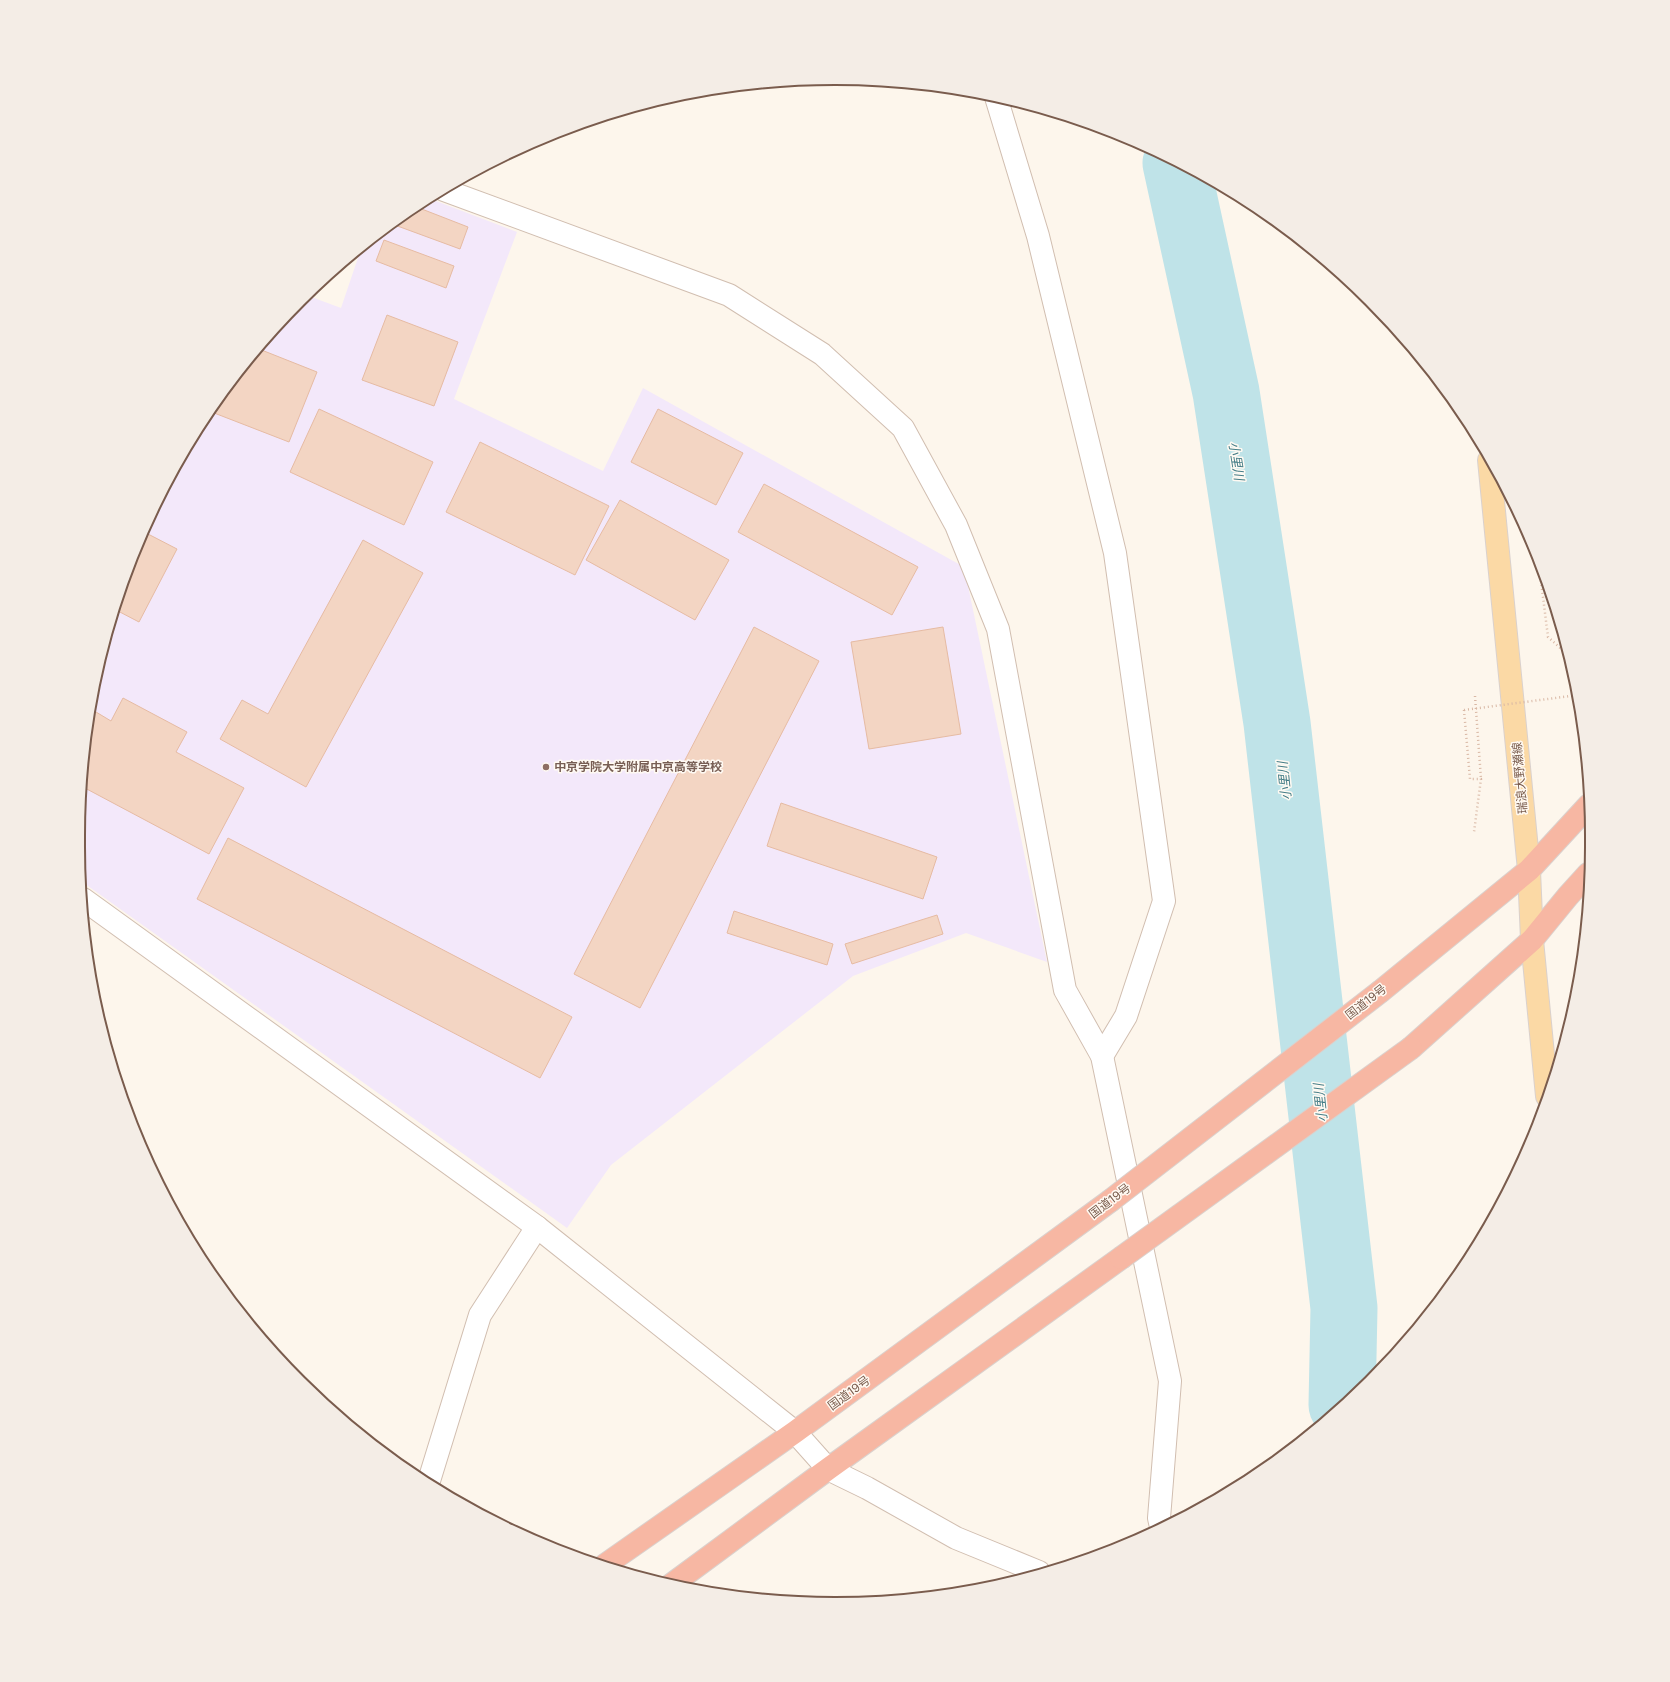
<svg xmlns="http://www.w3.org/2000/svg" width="1670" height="1682" viewBox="0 0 1670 1682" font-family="Inter,'Noto Sans JP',sans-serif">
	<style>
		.education { fill: #f3e8fa }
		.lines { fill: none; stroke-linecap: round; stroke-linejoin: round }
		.river { stroke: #bfe3e8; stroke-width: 67 }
		.building { fill: #f3d5c3; stroke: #e6bba3 }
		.minor-casing { stroke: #d1beb0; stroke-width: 24 }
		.major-casing { stroke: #dad1cd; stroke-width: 24 }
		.highway-casing { stroke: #dad1cd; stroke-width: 24 }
		.path { stroke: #d9b8a5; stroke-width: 2.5; stroke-dasharray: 1 3; stroke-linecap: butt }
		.minor { stroke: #fff; stroke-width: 22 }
		.major { stroke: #fbd9a5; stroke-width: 22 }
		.highway { stroke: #f7b7a3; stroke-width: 22 }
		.highway-bridge-casing { stroke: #dad1cd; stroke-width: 24; stroke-linecap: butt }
		.path-bridge { stroke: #d9b8a5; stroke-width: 2.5; stroke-dasharray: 1 3; stroke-linecap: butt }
		.highway-bridge { stroke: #f7b7a3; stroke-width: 22 }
		.education-dot { fill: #8d6e63; stroke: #fffaf3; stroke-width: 1.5 }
		.labels { text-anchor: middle; stroke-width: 3; stroke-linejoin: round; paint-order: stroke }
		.education-label { font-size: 12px; font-weight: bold; fill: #785e54; stroke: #fffaf3; text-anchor: start }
		.street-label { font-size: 12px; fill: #7a5c4d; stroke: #fffaf3 }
		.water-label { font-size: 13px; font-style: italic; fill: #437c86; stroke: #fffaf3 }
		.rim { fill: none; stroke: #7a5c4d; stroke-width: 2 }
	</style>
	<rect width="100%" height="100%" fill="#fdf6ec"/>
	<path class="education" d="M428,198l89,34 -63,167 149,72 40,-83 321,179 83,395 -81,-29 -113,43 -242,189 -44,63 -486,-347 -3,-34 15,-159 43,-142 69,-131 95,-115 6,-5 35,13 20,-59 53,-43z"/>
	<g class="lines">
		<path class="river" d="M1176,163l50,229 51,331 67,585 -2,97"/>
	</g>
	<g class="building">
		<path d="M414,206l54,21 -8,22 -68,-25z"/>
		<path d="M384,240l70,26 -8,22 -70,-27z"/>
		<path d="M387,315l71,27 -24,64 -72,-26z"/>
		<path d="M259,349l58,23 -28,70 -80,-31z"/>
		<path d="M319,409l114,53 -29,63 -114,-53z"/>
		<path d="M658,409l85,44 -27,52 -85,-43z"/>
		<path d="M480,442l129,64 -34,69 -129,-63z"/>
		<path d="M764,484l154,83 -26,48 -154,-83z"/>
		<path d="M620,500l109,60 -34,60 -109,-60z"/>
		<path d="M148,534l29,15 -38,73 -23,-12 11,-35z"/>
		<path d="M363,540l60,33 -117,214 -86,-48 22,-39 26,14z"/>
		<path d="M754,627l65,34 -179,347 -66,-34z"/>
		<path d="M943,627l18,107 -92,15 -18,-107z"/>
		<path d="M123,698l64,34 -11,20 68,36 -35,66 -126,-67 8,-78 20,12z"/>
		<path d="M781,803l156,54 -14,42 -156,-53z"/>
		<path d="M228,838l344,179 -32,61 -343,-179z"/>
		<path d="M734,911l99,33 -6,21 -100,-32z"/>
		<path d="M937,915l6,19 -91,30 -7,-20z"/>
	</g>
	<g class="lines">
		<defs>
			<g id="minor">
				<path d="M996,97l42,139 77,317 49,348 -38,115 -24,40"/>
				<path d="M444,190l285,105 93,59 81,74 53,97 42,104 67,361 37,66 68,325 -11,137 2,9"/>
				<path d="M83,899l454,328 258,205 33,37 39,19 89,50 83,34"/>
				<path d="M428,1484l52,-169 57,-88"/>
			</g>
			<path id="major" d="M1489,460l40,410 3,70 15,156"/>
			<g id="highway">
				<path d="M1381,991l148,-121 60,-65"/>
				<path d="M1411,1048l121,-108 36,-44 20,-22"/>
				<path d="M605,1565l190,-133 315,-231"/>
				<path d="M671,1585l157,-116 293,-211"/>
			</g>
		</defs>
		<use href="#minor" class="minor-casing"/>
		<use href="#major" class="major-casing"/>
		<use href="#highway" class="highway-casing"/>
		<g class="path">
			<path d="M1539,565l9,72 19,17"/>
			<path d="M1475,696l6,83"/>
			<path d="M1464,710l6,69h11l-7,53"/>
		</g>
		<use href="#minor" class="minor"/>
		<use href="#major" class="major"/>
		<use href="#highway" class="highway"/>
		<defs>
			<g id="highway-bridge">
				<path d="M1110,1201l271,-210"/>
				<path d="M1121,1258l290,-210"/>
			</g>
		</defs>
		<use href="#highway-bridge" class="highway-bridge-casing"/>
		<path class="path-bridge" d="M1464,710l114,-15"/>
		<use href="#highway-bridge" class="highway-bridge"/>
	</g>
	<circle class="education-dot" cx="546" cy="767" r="4"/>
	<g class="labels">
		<g class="education-label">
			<text x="554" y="771">中京学院大学附属中京高等学校</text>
		</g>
		<g class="street-label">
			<text transform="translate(1520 778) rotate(-95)" y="4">瑞浪大野瀬線</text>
			<text transform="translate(1366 1002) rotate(-38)" y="4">国道19号</text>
			<text transform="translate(1110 1201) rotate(-37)" y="4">国道19号</text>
			<text transform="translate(849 1393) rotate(-36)" y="4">国道19号</text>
		</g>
		<g class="water-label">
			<text transform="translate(1237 461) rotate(81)" y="5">小里川</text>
			<text transform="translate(1284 781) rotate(-96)" y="5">小里川</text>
			<text transform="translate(1320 1103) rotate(-96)" y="5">小里川</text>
		</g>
	</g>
	<path d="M0 0H1670V1682H0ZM835 85H835A750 750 0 0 1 1585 835V847A750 750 0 0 1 835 1597H835A750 750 0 0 1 85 847V835A750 750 0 0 1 835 85Z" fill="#f4ede6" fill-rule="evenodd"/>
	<path class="rim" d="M835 85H835A750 750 0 0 1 1585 835V847A750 750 0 0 1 835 1597H835A750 750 0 0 1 85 847V835A750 750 0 0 1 835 85Z"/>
</svg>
